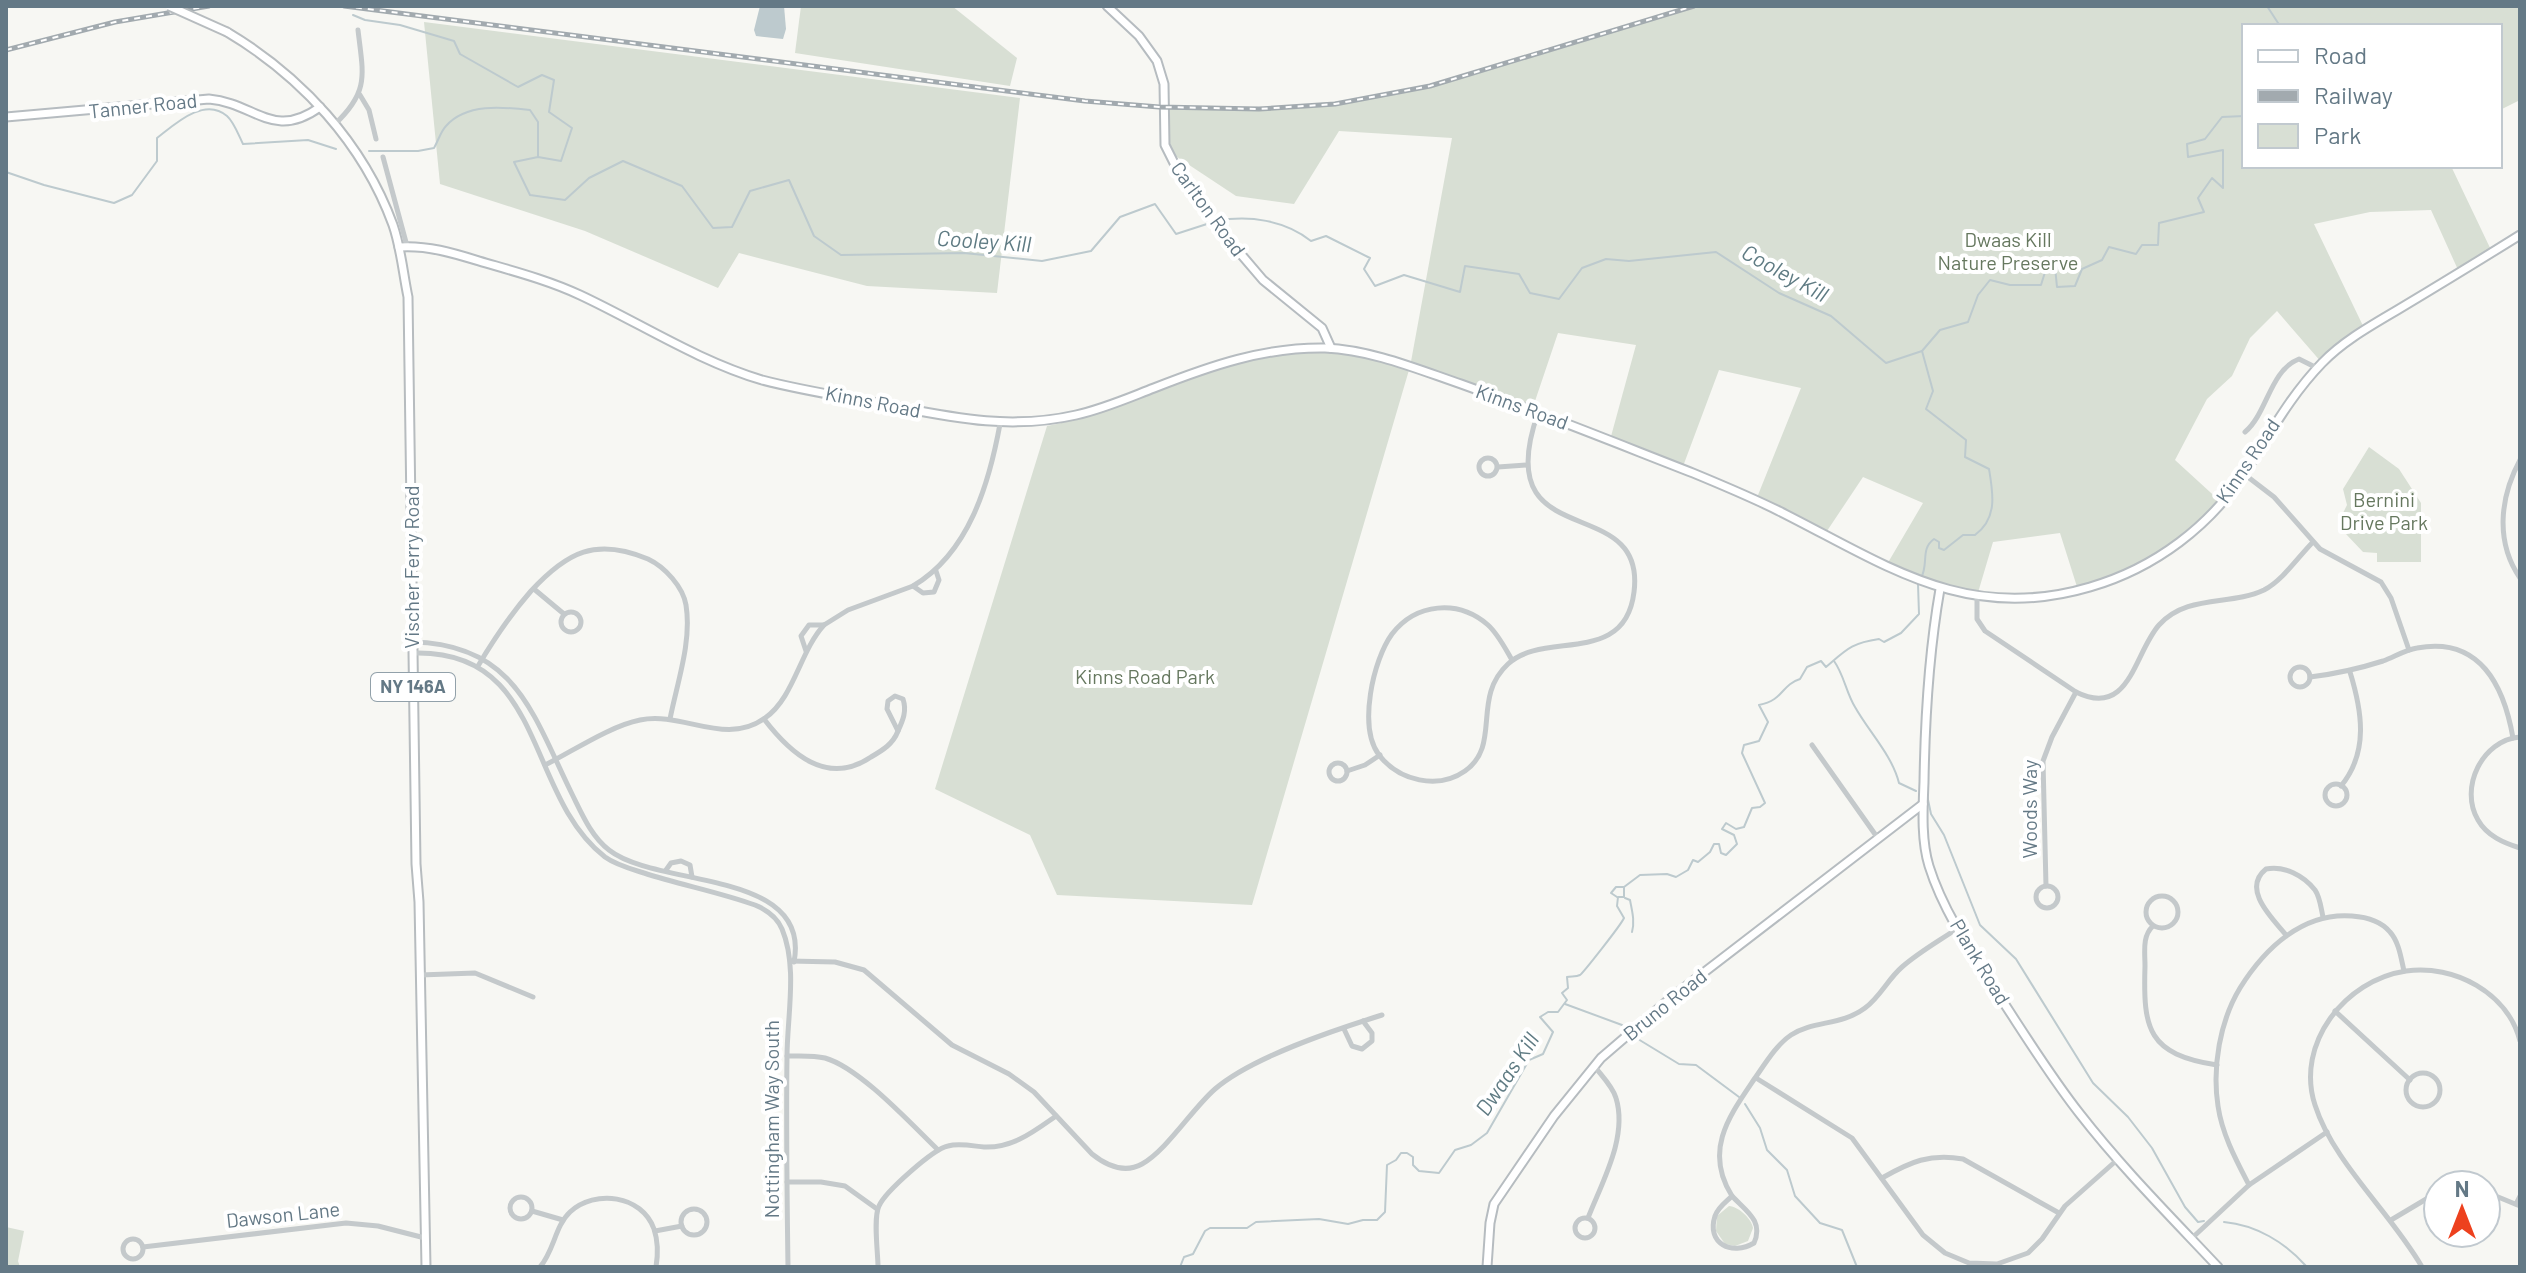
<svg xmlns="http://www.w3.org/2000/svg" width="2526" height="1273" viewBox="0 0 2526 1273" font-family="Barlow,sans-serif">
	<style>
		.green { fill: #d8dfd4 }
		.water { fill: #bdcace }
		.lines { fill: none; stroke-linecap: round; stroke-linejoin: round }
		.stream { stroke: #bdcace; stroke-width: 2 }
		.secondary-casing { stroke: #b6bcc0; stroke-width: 11 }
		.primary-casing { stroke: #b7bcbf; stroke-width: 11 }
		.street { stroke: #c4c9cb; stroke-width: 5 }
		.secondary { stroke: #fff; stroke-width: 7 }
		.primary { stroke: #fff; stroke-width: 7 }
		.rail-casing { stroke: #a2aaaf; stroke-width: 5 }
		.rail { stroke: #fff; stroke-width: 2; stroke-dasharray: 6; stroke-linecap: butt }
		.primary-bridge-casing { stroke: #b7bcbf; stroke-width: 11; stroke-linecap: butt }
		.primary-bridge { stroke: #fff; stroke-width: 7 }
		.labels { text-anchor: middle; stroke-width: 8; stroke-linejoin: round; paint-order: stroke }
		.shield { fill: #fff; stroke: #92a1aa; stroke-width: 2 }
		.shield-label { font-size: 18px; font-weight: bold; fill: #647986 }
		.street-label { font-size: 20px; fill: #647986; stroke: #fff }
		.park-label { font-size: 20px; fill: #66785f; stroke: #fff }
		.water-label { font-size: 22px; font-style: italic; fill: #5f7b83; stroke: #fff }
	</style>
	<rect width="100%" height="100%" fill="#f7f7f3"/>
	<g class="green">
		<path d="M801,6h151l65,52 -7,28 -215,-33z"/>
		<path d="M1690,6h830v94l-20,10v-84h-256v140h207l41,86 -33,20 -28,-62 -61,2 -56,12 51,106 -43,33 -45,-52 -27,27 -18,38 -25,23 -32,61 47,43 -48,44 -57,31 -39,12 -18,-57 -67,9 -16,54 -91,-30 37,-63 -60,-26 -38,57 -69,-34 45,-112 -82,-18 -37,99 -72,-29 26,-95 -78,-12 -26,77 -122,-43 42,-229 -113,-7 -45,73 -58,-8 -68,-45 -3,-43 89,1 111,-10 60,-12z"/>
		<path d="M424,22l596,76 -23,195 -130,-7 -128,-33 -21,35 -133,-57 -145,-47z"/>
		<path d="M1313,351l54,6 42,13 -157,535 -195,-10 -27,-60 -95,-46 112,-363c67,-12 127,-46 192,-65 23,-7 50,-7 74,-10z"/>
		<path d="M2369,447l30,22 22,34v59h-44v-9l-14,-1 -17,-18 5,-10 -9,-9 5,-10 -4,-16z"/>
		<path d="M1729,1206c10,1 22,12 24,22l-5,13 -13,5 -10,-2 -9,-13 1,-15z"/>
		<path d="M6,1227l18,4 -6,30 2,6h-14z"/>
	</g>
	<path class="water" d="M760,6h24l2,23 -3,10 -27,-3 -2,-6z"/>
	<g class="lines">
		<g class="stream">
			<path d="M2267,6l13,20"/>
			<path d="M353,15l12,5 35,5 54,16 6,13 58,33 24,-12 12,5 -5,32 23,16 -11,33 -23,-4 -24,5 16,33 35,5 24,-22 34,-17 59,25 31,42 19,-1 18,-36 39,-11 25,56 27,19 123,-2 78,8 49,-10 29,-34 35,-13 21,30 34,-11"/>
			<path d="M369,151h49l16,-3c4,-7 7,-17 12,-22 20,-23 57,-19 84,-16l8,12v35"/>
			<path d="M6,172l38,13 70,18 18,-8 25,-34v-23c17,-13 47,-42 70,-22 7,6 12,20 16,28l65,-4 28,9"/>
			<path d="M1216,221c33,-6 69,-1 95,20l15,-5 44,22 -6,11 11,17 29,-11 56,17 5,-26 54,8 11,19 29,6 23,-31 24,-9 23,2 87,-9 63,41 52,23 55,47 36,-12 18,-21 28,-8 10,-27 12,-15 20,5h31l5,-16 9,-2 2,20 18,-1 7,-17 20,-9 7,-13 27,7 6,-9h16l1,-22 45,-11 -6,-14 14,-20 11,10v-38l-35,7 -1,-13 18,-5 17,-22 22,-1"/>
			<path d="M1921,578c8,-14 -1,-29 13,-39l5,3v6l5,2 19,-15h12c23,-17 18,-42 14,-66l-24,-12 1,-17 -40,-31 7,-18 -11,-40"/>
			<path d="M1834,661c10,14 12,31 21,46 14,25 37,48 44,76l17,8"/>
			<path d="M1927,795l4,19 13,21 36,90 36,34 77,124 35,34 24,31 33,59 13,15 6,-1"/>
			<path d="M1617,897l-6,-4 5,-6h8"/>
			<path d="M1625,898l5,2c2,11 5,21 2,32"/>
			<path d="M1565,1004l57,21 5,4"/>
			<path d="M1633,1036l46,28 17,1 43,32"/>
			<path d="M1745,1104l15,24 7,22 20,20 8,26 25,27 22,7 15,37"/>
			<path d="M2224,1222c32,3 61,20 83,45"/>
			<path d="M1180,1267l4,-10 9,-3 12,-23 5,-3h37l9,-6 63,-3 29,5 15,-4h14l8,-8 2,-47 9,-5 5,-7h6l6,4v8l6,6 20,2 16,-23 16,-5 16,-12 42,-73 14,-6 10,-22 -13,-15 8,-5h10l9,-12 -5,-7 6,-5 -1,-11c4,-1 9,0 13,-2 3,-2 41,-50 44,-57l-7,-12 1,-9h6v-10l16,-12 27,-1 9,3 12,-7 5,-10 5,2 12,-10 4,-8h5l2,9 5,2 11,-11 -3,-9 -12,-6 4,-6 10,6 8,-2 8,-19 8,-1 5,-4 -23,-50 2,-8 15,-4 9,-19 -9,-17c25,-5 22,-20 41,-26l7,-12 14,-6 5,6c20,-17 25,-24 53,-28l5,3 17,-9 18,-19 -1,-30"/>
		</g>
		<defs>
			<g id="secondary">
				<path d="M1107,6l32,30 18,25 7,23 1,61 16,32 35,48 47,55 59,48 9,20"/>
				<path d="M6,117l203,-18c46,4 64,42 111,8"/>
				<path d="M399,247c28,-2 54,6 80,14 34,10 69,19 101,34 60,28 118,66 182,85 38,10 77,16 115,23 69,13 129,28 199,12 27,-6 52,-17 78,-27 56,-22 110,-41 171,-40 47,2 92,21 136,36 78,28 155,59 232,89 29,12 58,24 86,38 106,53 186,113 311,76 65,-19 121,-61 157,-118 24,-37 44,-74 75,-106 21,-22 50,-38 77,-54 40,-24 81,-49 121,-74"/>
				<path d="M1940,589c-11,63 -15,128 -16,193 -1,26 -3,58 5,84 14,45 44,89 69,128 27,41 52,82 82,120 42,54 91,103 138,153"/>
				<path d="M1487,1267l3,-44 4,-19 60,-88 47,-58 71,-61 251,-193"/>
			</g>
			<path id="primary" d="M227,32c74,44 136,111 166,193 8,23 10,48 15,72l8,567 3,38 7,365"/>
		</defs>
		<use href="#secondary" class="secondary-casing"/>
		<use href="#primary" class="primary-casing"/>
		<g class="street">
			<path d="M360,95l9,15 7,29"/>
			<path d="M335,124c35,-33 28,-50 23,-94"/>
			<path d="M383,157l24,89"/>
			<path d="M2245,432c22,-18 25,-62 54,-73l18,9"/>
			<circle cx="1488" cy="467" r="9"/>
			<path d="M2520,460c-20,37 -25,82 0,118"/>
			<path d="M1498,467l29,-2"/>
			<path d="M2244,474l30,23 46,52 61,33 10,16 18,52"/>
			<path d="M913,586c56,-33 76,-102 87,-162"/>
			<path d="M534,589l30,25"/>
			<path d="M1977,596v23l8,12 91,61c54,27 58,-39 83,-67 28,-31 71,-19 105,-35 19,-10 34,-33 49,-48"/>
			<circle cx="571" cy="622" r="10"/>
			<path d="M412,642c104,2 121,73 160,152 10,20 19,42 37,56 48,38 203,19 185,112"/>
			<path d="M806,651l-5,-15 8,-11h15l24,-15 65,-24 10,7 11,-1 5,-12 -3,-9"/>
			<path d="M413,653c134,-4 111,141 192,204 11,8 26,12 39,16 37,12 75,19 111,32 12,5 22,12 27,24 16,38 5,88 5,128 -1,70 0,140 1,210"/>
			<path d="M1512,660c-7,-12 -14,-26 -24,-35 -30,-26 -72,-22 -96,9 -19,26 -34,93 -13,121 20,26 59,35 86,16 37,-26 6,-73 43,-107 36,-34 117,3 126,-72 13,-103 -147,-34 -96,-179"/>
			<path d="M478,666c16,-27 32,-51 53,-75 36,-39 65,-54 117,-32 17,8 35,28 38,46 6,37 -9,78 -16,114"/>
			<circle cx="2300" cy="677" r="10"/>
			<path d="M2310,677c25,-3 48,-8 73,-16 11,-4 22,-11 34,-13 63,-12 87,38 96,90"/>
			<path d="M895,696l8,3c4,12 0,21 -5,32l-11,-22 1,-8z"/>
			<path d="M764,719c26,34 63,68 107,38 12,-7 22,-13 27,-26"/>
			<path d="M2520,737c-38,3 -61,51 -42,83 9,16 26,23 42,28"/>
			<path d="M1812,745l65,92"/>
			<circle cx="1338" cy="772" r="9"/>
			<path d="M545,765c28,-14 65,-39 95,-45 43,-9 85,27 125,-2 29,-20 35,-67 59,-93"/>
			<path d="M1347,771l18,-6 15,-10"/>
			<circle cx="2336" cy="795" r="11"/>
			<path d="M2341,786c28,-34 21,-75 9,-114"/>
			<path d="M666,870l5,-7 10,-2 9,4 2,12"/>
			<path d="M2046,886l-3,-125 9,-24 24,-45"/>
			<circle cx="2047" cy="897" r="11"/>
			<circle cx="2162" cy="912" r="16"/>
			<path d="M2153,926c-11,10 -8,26 -8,40 -2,64 3,88 72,99"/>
			<path d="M2286,935c-14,-17 -45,-46 -20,-66 18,-4 38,7 49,21 5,7 6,18 8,27"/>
			<path d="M790,961l45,1 29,8 88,75 57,29 25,18 58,62c15,12 32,20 50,10 25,-14 50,-55 73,-75 37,-32 119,-59 167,-74"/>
			<path d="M420,975l55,-2 58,24"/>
			<path d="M2335,1011l75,69"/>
			<path d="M1344,1029l8,17 10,3 10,-8v-8l-9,-12"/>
			<path d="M787,1056c12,0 26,-1 38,2 35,10 86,66 113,92"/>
			<circle cx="2423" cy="1090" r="17"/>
			<path d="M1756,1078l96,60 71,97 22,18 24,10 28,1 31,-11 14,-14 23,-33 52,-46"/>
			<path d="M1882,1178c28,-16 48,-25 81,-19l96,54"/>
			<path d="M787,1182h34l24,4 32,23"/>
			<path d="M2249,1185c-13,-25 -27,-51 -31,-79 -6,-39 2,-85 22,-118 25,-40 63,-76 112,-72 14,1 28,4 38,16 9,10 11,26 14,39"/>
			<path d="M2486,1192l34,14"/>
			<path d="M1732,1196c-29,-46 -2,-81 23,-118 10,-14 21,-33 36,-43 23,-15 50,-9 74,-27 15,-11 23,-29 37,-41 17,-15 37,-26 56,-39"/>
			<path d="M1732,1196c14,15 32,25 22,47 -22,13 -48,1 -39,-27 3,-9 11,-14 17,-20z"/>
			<circle cx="521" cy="1208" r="11"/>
			<path d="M2516,1204l4,-8"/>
			<circle cx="694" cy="1222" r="13"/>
			<path d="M532,1211l31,9"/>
			<circle cx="1585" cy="1228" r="10"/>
			<path d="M1588,1218c14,-36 40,-81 28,-120 -3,-11 -14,-22 -21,-31"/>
			<path d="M2391,1220l47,-28"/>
			<path d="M655,1231l27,-5"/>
			<path d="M2191,1239l58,-54 78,-53"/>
			<circle cx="133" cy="1249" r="10"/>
			<path d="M143,1247l203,-24 32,3 47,12"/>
			<path d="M540,1267c14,-16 15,-41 30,-55 25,-23 72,-17 84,17 4,12 4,26 2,38"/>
			<path d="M878,1267c0,-15 -5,-49 1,-61 6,-14 54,-57 69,-60 11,-3 25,0 36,1 29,1 49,-15 72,-31"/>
			<path d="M2422,1267c-31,-54 -89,-105 -107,-162 -20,-61 30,-125 91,-134 48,-7 102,22 114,70"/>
		</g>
		<use href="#secondary" class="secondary"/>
		<use href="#primary" class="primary"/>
		<defs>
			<g id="rail">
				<path d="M344,6l741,95 74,6 100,2 76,-5 95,-18 264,-80"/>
				<path d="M6,50l109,-28 94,-16"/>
			</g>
		</defs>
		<use href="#rail" class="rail-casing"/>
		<use href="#rail" class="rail"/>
		<defs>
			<path id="primary-bridge" d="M169,6l58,26"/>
		</defs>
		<use href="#primary-bridge" class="primary-bridge-casing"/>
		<use href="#primary-bridge" class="primary-bridge"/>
	</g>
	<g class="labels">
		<rect class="shield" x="371" y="673" width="84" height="28" rx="6"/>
		<g class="shield-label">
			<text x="413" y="693">NY 146A</text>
		</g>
		<g class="street-label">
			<text transform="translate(143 106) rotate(-6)" y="7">Tanner Road</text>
			<text transform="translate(1208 209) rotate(54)" y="7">Carlton Road</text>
			<text transform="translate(873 402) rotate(11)" y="7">Kinns Road</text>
			<text transform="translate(1522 407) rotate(20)" y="7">Kinns Road</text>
			<text transform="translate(2248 461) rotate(-56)" y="7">Kinns Road</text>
			<text transform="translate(412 567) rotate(-90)" y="7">Vischer Ferry Road</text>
			<text transform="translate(2030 809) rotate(-90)" y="7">Woods Way</text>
			<text transform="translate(1980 962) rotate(59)" y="7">Plank Road</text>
			<text transform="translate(1665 1005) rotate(-39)" y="7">Bruno Road</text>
			<text transform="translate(772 1119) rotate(-90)" y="7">Nottingham Way South</text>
			<text transform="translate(283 1215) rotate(-6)" y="7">Dawson Lane</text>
		</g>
		<g class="park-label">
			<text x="2008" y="247">Dwaas Kill<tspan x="2008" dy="23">Nature Preserve</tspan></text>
			<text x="2384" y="507">Bernini<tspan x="2384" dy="23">Drive Park</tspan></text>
			<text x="1145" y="684">Kinns Road Park</text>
		</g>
		<g class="water-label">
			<text transform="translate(984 241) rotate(4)" y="8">Cooley Kill</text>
			<text transform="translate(1785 273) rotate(29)" y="8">Cooley Kill</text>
			<text transform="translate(1507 1074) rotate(-56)" y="8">Dwaas Kill</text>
		</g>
	</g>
	<rect width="2526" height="1273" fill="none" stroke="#647986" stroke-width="16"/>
	<rect x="2242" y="24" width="260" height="144" fill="#ffffff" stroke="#c1c9cf" stroke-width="2"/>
	<rect x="2258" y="50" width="40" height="12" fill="#ffffff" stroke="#c1c9cf" stroke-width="2"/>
	<text x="2314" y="64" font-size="24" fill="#647986">Road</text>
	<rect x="2258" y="90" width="40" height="12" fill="#a2aaaf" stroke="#c1c9cf" stroke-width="2"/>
	<text x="2314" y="104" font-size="24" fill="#647986">Railway</text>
	<rect x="2258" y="124" width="40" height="24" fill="#d8dfd4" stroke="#c1c9cf" stroke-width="2"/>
	<text x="2314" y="144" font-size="24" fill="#647986">Park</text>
	<g transform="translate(2462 1209)"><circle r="38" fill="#ffffff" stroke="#c1c9cf" stroke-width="2"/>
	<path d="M0-6L14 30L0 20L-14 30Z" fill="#ed411e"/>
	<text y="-12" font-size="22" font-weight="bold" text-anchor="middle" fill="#647986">N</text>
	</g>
</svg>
